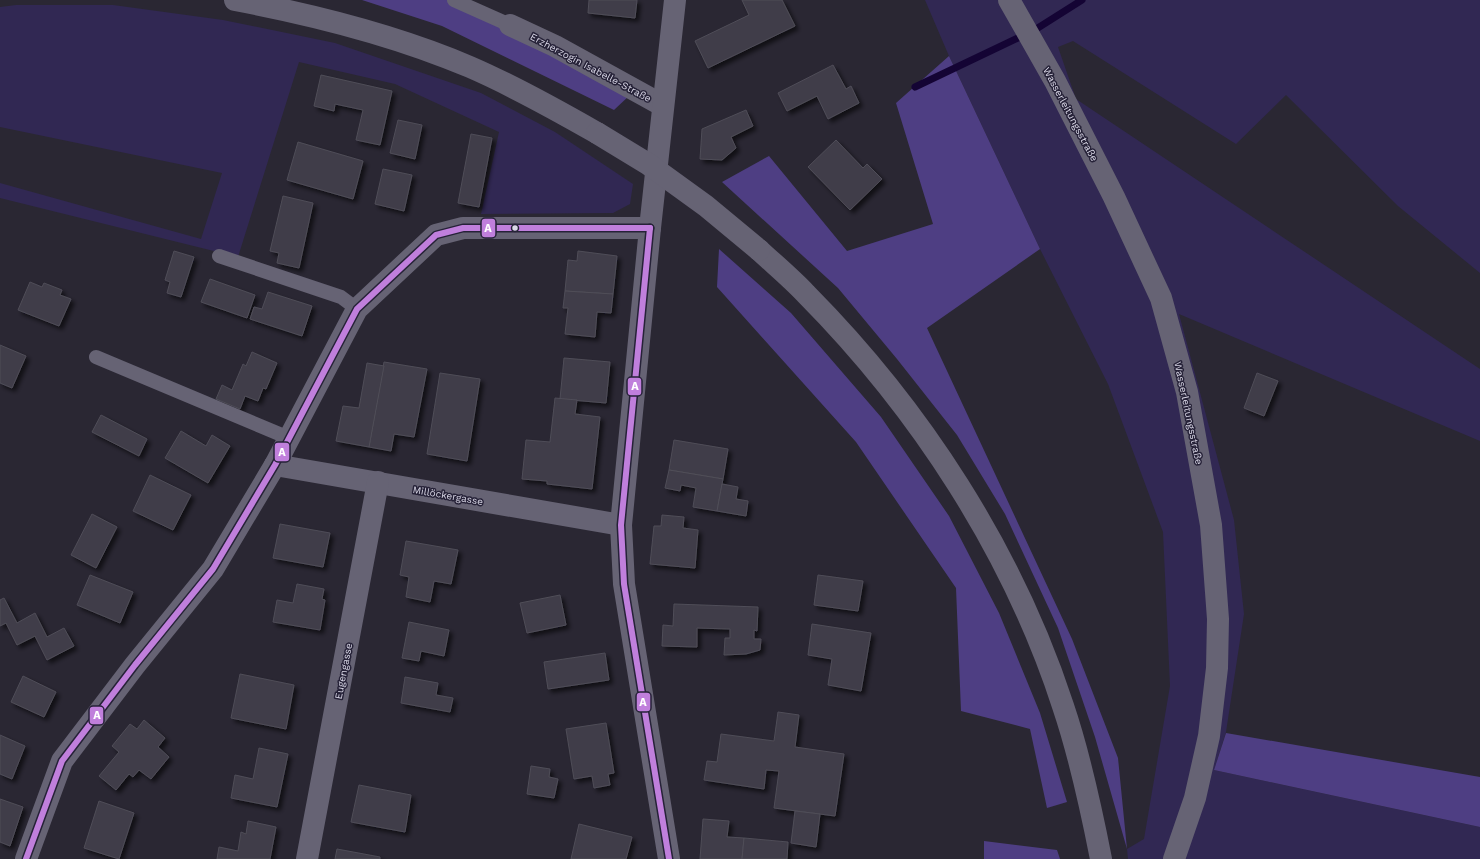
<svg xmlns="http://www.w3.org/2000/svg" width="1480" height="859" viewBox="0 0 1480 859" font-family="'Work Sans',sans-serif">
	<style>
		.green { fill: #312853 }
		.forest { fill: #4e3e83 }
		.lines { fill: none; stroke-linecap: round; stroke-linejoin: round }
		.stream { stroke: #140434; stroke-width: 7 }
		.building { fill: #403d48; stroke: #4f4d58; filter: url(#shadow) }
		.service { stroke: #666374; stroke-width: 14 }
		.minor { stroke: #666374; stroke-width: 22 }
		.primary { stroke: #666374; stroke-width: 22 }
		.primary-bridge { stroke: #666374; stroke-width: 22 }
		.bus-1-casing { stroke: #262238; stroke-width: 9 }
		.bus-1 { stroke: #c07fdc; stroke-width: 6 }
		.bus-dot { fill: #dad8e7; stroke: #262238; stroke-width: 1.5 }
		.labels { text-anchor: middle; stroke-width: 3; stroke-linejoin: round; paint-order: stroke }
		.street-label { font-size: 10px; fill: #dad8e7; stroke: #262238 }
		.line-badge { stroke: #262238; stroke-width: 1.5 }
		.badge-label { font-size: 11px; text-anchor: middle; font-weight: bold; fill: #fff }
	</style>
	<defs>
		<filter id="shadow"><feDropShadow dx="3.5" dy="3.5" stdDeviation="2" flood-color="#0009"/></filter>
	</defs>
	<rect width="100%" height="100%" fill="#2a2733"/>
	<g class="green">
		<path d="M925,0h555v273l-82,-67 -112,-111 -50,49 -163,-103 -15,6 18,52 404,270v72l-301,-127 55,206 10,94 -18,118 -12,38 266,57v32h-352l-1,-10 17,-10 26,-153 -7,-154 -55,-148 -68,-135 -91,-193z"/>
		<path d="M16,5h97l110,15 112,23 146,50 74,39 78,52 -3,20 -17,9 -132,1 18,-82 -104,-48 -96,-22 -61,195 -238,-59v-15l201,56 21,-66 -222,-46v-120z"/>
	</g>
	<g class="forest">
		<path d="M362,0h86l183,94 -17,16 -172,-84z"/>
		<path d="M949,56l91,193 -113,79 145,311 46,119 9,91 -32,-112 -37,-109 -53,-114 -48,-79 -60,-76 -59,-71 -116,-106 47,-26 78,95 86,-27 -37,-121z"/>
		<path d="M719,249l72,64 90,104 68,99 50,97 41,100 27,89 -20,6 -17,-79 -69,-18 -5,-123 -100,-146 -139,-155z"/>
		<path d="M1226,733l254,44v50l-266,-57z"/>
		<path d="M984,841l73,9 3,9h-76z"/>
	</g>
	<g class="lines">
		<g class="stream">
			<path d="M1033,31l49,-31"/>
			<path d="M915,87l105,-50"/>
		</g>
	</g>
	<g class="building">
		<path d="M589,0h48l-2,18 -47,-5z"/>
		<path d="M742,0h40l13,26 -87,42 -13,-27 54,-26z"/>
		<path d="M833,65l13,24 5,-3 8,17 -31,16 -11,-23 -30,15 -9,-18z"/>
		<path d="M321,75l71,16 -12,54 -24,-5 7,-30 -28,-6 -1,7 -20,-5z"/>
		<path d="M746,110l7,16 -22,11 5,11 -14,12 -22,-1 2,-30z"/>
		<path d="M398,120l24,5 -7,34 -25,-6z"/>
		<path d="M471,134l21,4 -13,69 -21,-4z"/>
		<path d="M836,140l27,28 4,-4 15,15 -32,31 -42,-43z"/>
		<path d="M298,142l65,19 -10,38 -66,-19z"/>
		<path d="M383,169l29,6 -8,36 -29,-7z"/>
		<path d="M283,196l30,7 -14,65 -22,-5 2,-10 -9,-2z"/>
		<path d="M174,251l20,6 -13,40 -14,-4 3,-11 -5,-2z"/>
		<path d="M578,251l39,5 -4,38 -48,-3 3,-31 9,1z"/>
		<path d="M210,279l45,16 -8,23 -46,-16z"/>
		<path d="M30,282l12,5 2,-4 18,7 -2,5 11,4 -12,27 -41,-16z"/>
		<path d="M565,291l48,3 -2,19 -14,-1 -2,25 -30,-3 3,-26h-5z"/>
		<path d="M268,292l44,14 -10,30 -52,-17 4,-12 8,2z"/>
		<path d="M0,345l26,11 -14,32 -12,-5z"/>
		<path d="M252,352l25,11 -11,26 -3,-1 -5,13 -13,-5 -5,13 -24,-10 6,-14 10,5 11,-26 3,2z"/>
		<path d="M564,358l46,4 -4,41 -46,-4z"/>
		<path d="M384,362l43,7 -13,68 -20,-3 -3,17 -22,-4z"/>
		<path d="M367,363l17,3 -15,81 -33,-6 7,-35 16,2z"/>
		<path d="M440,373l40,6 -13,82 -40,-7z"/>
		<path d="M1257,373l21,8 -14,35 -20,-8z"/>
		<path d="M555,398l22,2 -2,14 25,3 -8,72 -45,-5v-3l-25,-2 4,-39 24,2z"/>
		<path d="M101,415l46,24 -8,17 -47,-24z"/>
		<path d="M181,431l25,15 6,-11 18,11 -22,37 -43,-25z"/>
		<path d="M674,440l54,9 -5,30 -54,-9z"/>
		<path d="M669,470l54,9 -6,32 -24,-4 3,-19 -15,-3 -1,6 -15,-3z"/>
		<path d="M150,475l41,20 -18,35 -40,-19z"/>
		<path d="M722,484l16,3 -2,12 12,2 -2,15 -29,-5z"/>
		<path d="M92,514l25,13 -21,41 -25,-13z"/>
		<path d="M662,515l22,2 -1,11 15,2 -3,38 -45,-4 4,-38h7z"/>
		<path d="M280,524l50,9 -7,34 -50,-9z"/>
		<path d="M406,541l52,9 -7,34 -17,-3 -4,21 -24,-5 3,-20 -9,-2z"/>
		<path d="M90,575l43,17 -13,31 -43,-18z"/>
		<path d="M818,575l45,6 -5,30 -44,-6z"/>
		<path d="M297,584l27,5 -2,10 3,1 -5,30 -47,-8 4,-22 16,3z"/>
		<path d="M560,595l6,30 -39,8 -7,-30z"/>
		<path d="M4,598l13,25 18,-10 12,24 17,-9 10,18 -27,14 -12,-24 -18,9 -11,-22 -6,3v-26z"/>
		<path d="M674,604l84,3 -1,24 -3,-1v9h7l-1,11 -14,4 -22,1 1,-17h5v-9l-33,-1v19l-35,-1 1,-21 10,1z"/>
		<path d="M409,622l40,8 -5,26 -23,-5 -2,10 -17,-3z"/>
		<path d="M812,624l59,9 -10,58 -33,-6 4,-26 -24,-4z"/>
		<path d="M605,653l4,27 -61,9 -4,-27z"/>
		<path d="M240,674l54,11 -8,44 -55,-11z"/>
		<path d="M23,676l33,16 -12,25 -33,-15z"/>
		<path d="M405,677l33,6 -2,12 17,3 -3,14 -49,-9z"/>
		<path d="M778,712l21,3 -4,32 49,7 -9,62 -61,-8 5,-37 -13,-1 -2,19 -60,-9 3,-19 10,1 4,-28 53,7z"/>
		<path d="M144,720l21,18 -7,9 11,10 -18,22 -12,-9 -6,7 -4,-3 -13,16 -17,-14 20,-24 -7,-6 18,-22 7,5z"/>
		<path d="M606,723l8,50 -6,1 2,11 -16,3 -2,-12 -18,3 -8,-50z"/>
		<path d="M0,735l25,11 -13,33 -12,-5z"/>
		<path d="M259,748l29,6 -11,53 -46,-9 4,-23 18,4z"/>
		<path d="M531,766l19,3 -1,8 9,2 -4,19 -27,-4z"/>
		<path d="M359,785l52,10 -6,37 -54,-10z"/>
		<path d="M0,799l23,8 -13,39 -10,-4z"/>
		<path d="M99,801l35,12 -15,46 -35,-11z"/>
		<path d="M795,811l25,3 -4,33 -25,-4z"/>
		<path d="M703,819l26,2 -2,16 17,1 -2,21h-42z"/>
		<path d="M248,821l28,6 -6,32h-53l2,-12 19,4 3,-19 5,2z"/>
		<path d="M579,824l53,13 -6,22h-55z"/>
		<path d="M744,838l44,4 -1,17h-45z"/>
		<path d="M337,849l43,8v2h-45z"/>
	</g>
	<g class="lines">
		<g class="service">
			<path d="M454,0l56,25"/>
			<path d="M219,256l122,41 16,12"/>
			<path d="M96,357l193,81"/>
		</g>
		<g class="minor">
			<path d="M1009,0l46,81 59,116 47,101 26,94 24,133 7,94 -1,49 -8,68 -14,62 -21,61"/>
			<path d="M510,25l45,21 107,59"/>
			<path d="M275,465l346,60"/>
			<path d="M26,859l36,-98 73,-96 78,-96 62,-104 82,-156 79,-74 27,-7h187"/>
			<path d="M307,859l71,-377"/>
			<path d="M669,859l-45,-275 -3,-59 29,-297 25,-228"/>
		</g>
		<g class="primary">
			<path d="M235,0c80,15 160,35 235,67 44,19 85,42 127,66"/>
			<path d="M759,250c15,14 32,28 47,44 114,115 207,258 257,412 17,50 28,102 38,153"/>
		</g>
		<path class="primary-bridge" d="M597,133l51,31 58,42 53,44"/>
		<defs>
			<g id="bus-1">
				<path d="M650,228l-29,297 3,59 45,275"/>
				<path d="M26,859l36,-98 73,-96 78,-96 62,-104 82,-156 79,-74 27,-7h187"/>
			</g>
		</defs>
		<use href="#bus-1" class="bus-1-casing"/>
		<use href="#bus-1" class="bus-1"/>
	</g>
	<circle class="bus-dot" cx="515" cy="228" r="3.5"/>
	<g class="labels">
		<g class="street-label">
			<text transform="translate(591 67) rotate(28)" y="4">Erzherzogin Isabelle-Straße</text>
			<text transform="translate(1071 114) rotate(62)" y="4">Wasserleitungsstraße</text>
			<text transform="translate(1189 413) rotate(78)" y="4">Wasserleitungsstraße</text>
			<text transform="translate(448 495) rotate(10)" y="4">Millöckergasse</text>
			<text transform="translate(343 671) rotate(-79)" y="4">Eugengasse</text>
		</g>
	</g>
	<g class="line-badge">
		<rect x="481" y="218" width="15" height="20" rx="4" fill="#c07fdc"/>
		<rect x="627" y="377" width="15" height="19" rx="4" fill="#c07fdc"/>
		<rect x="274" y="442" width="16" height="20" rx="4" fill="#c07fdc"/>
		<rect x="636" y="692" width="15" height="20" rx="4" fill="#c07fdc"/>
		<rect x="89" y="706" width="15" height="19" rx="4" fill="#c07fdc"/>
	</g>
	<g class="badge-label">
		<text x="488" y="232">A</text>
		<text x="635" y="390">A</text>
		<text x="282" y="456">A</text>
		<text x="643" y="706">A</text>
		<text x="97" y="719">A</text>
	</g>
</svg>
